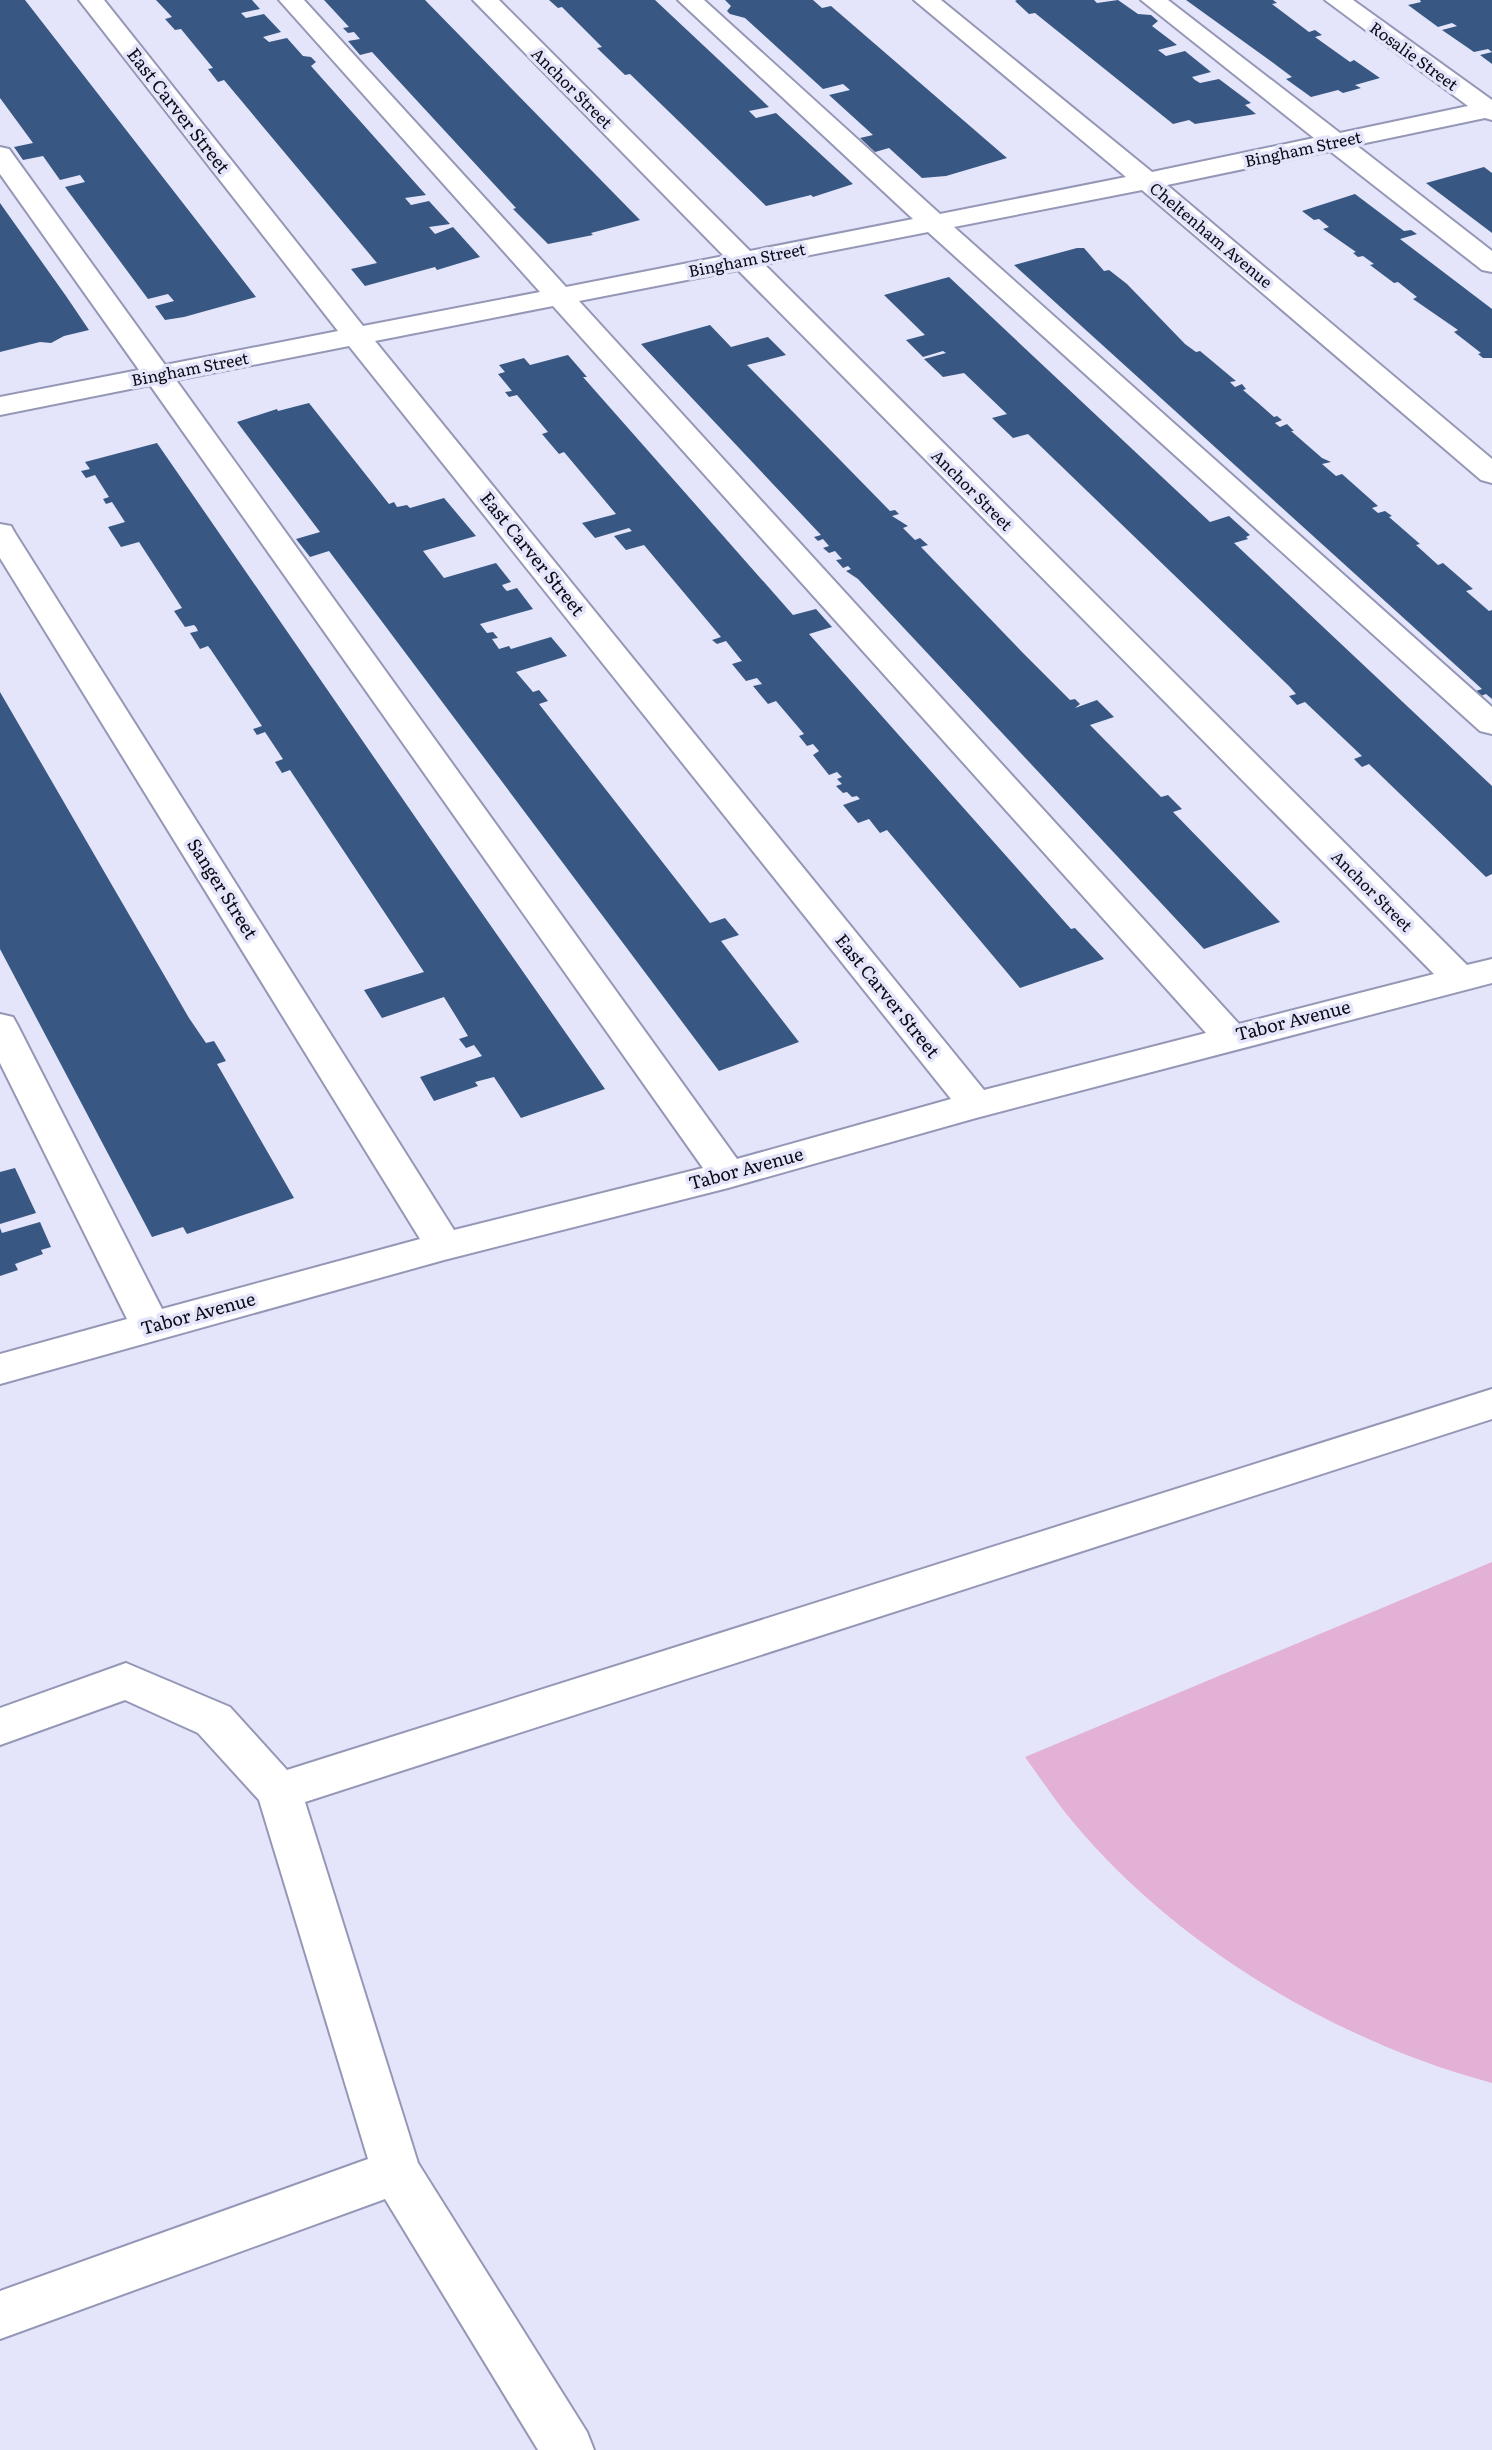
<svg xmlns="http://www.w3.org/2000/svg" width="1492" height="2450" viewBox="0 0 1492 2450" font-family="Literata,serif">
	<style>
		.green { fill: #e2b1d5 }
		.building { fill: #385883 }
		.lines { fill: none; stroke-linecap: round; stroke-linejoin: round }
		.minor-casing { stroke: #9597b7; stroke-width: 4 }
		.minor { fill: #fff; fill-rule: evenodd }
		.labels { text-anchor: middle; stroke-width: 7; stroke-linejoin: round; paint-order: stroke }
		.far-street-label { font-size: 16px; fill: #0b0b16; stroke: #e4e5fa }
		.street-label { font-size: 18px; fill: #0b0b16; stroke: #e4e5fa }
	</style>
	<rect width="100%" height="100%" fill="#e4e5fa"/>
	<path class="green" d="M1492,1562v521c-156,-42 -315,-136 -419,-261 -17,-20 -32,-43 -48,-65z"/>
	<g class="building">
		<path d="M0,0h25l231,297 -72,20 -19,3 -10,-14 19,-5 -6,-7 -20,5 -83,-112 20,-5 -5,-7 -20,5 -17,-24 -20,4 -9,-13 19,-4 -33,-45z"/>
		<path d="M156,0h96l8,9 -19,4 5,5 18,-4 17,18 -18,5 6,5 18,-4 16,18 8,1 5,5 -5,4 115,129 -21,3 6,7 18,-4 21,23 -21,3 6,7 18,-7 27,30 -43,13 -2,-3 -70,19 -14,-17 26,-6 -153,-183 -6,2 -10,-13 5,-1 -32,-39 -6,1 -10,-11 7,-2z"/>
		<path d="M324,0h101l215,220 -49,13 2,2 -45,9 -35,-35 3,-1 -144,-156 -12,3 -12,-14 12,-2 -6,-7 -6,1 -5,-5 6,-1z"/>
		<path d="M549,0h106l114,107 -20,4 7,7 20,-5 77,71 -40,13 -2,-2 -45,11 -136,-132 -5,1 -28,-27 5,-1 -40,-40 -4,1z"/>
		<path d="M725,0h88l9,8 9,-2 176,152 -61,18 -24,2 -33,-30 -14,4 -15,-14 13,-3 -44,-40 21,-5 -7,-6 -20,5 -78,-71 -15,-4 -3,-3 4,-5z"/>
		<path d="M1017,0h77l3,3 21,-3 20,14 13,1 7,6 -6,5 25,19 -19,5 8,6 19,-5 26,21 -19,5 3,3 5,3 19,-4 32,24 -6,2 11,9 -61,10 -6,-4 -16,4 -138,-111 -6,1 -14,-13z"/>
		<path d="M1186,0h87l4,3 -5,1 37,28 6,-2 7,5 -7,2 35,25 4,-2 26,18 -25,7 6,3 -18,5 -5,-3 -27,7 -25,-18 6,-2 -20,-15z"/>
		<path d="M1420,0h72v64l-12,-9 12,-3 -4,-3 -14,3 -32,-22 15,-4 -5,-3 -14,4 -30,-22 13,-3z"/>
		<path d="M1484,167l8,6v60l-66,-50z"/>
		<path d="M1355,194l49,37 7,-1 6,4 -17,5 92,70v49h-9l-5,-4 3,-1 -27,-21 4,-2 -45,-31 4,-2 -19,-15 -4,1 -24,-18 4,-1 -11,-8 -5,1 -5,-4 3,-1 -33,-23 6,-2 -10,-8 -5,1 -12,-9z"/>
		<path d="M0,203l66,93 23,34 -25,6 -13,7 -11,-1 -40,10z"/>
		<path d="M1077,248h7l20,23 5,-1 18,14 58,60 11,8 4,-1 36,30 -6,1 5,5 7,-3 4,5 -3,1 14,12 17,15 3,-1 5,4 -7,3 1,1 4,3 7,-3 7,7h-3l31,27 9,4 -9,2 14,12 6,-2 36,32 -6,2 6,5 7,-2 7,5 -3,1 31,27 -4,1 22,20 5,-2 30,26 -7,2 23,20 3,-1v89l-6,-5 -5,2 -5,-5 6,-2 -468,-424z"/>
		<path d="M949,277l261,245 19,-6 21,19 -4,2 2,2 -14,4 258,243v88l-6,3 -117,-113 -7,3 -8,-8 8,-3 -57,-54 -8,3 -8,-9 7,-2 -7,-8 -261,-252 -15,4 -21,-20 15,-4 -43,-41 -21,4 -19,-18 22,-6 -3,-2 -20,6 -17,-17 19,-5 -41,-40z"/>
		<path d="M710,325l21,22 37,-10 18,18 -39,10 143,146 5,-1 4,4 -7,2 16,10 -5,2 12,12 5,-2 8,7 -7,2 101,105 48,48 5,-1 5,5 -5,4 22,-8 17,17 -24,8 71,72 7,-2 14,14 -9,3 107,110 -76,27 -346,-370 -12,-8 5,-2 -3,-3 -5,2 -7,-8 6,-1 -7,-8 -6,2 -6,-5 6,-2 -6,-7 -5,2 -4,-4 7,-2 -180,-191z"/>
		<path d="M568,355l19,22h-4l210,238 23,-6 16,18 -23,7 262,295 4,-1 29,31 -84,29 -133,-158 -7,3 -11,-14 -11,4 -15,-18 17,-6 -3,-3 -5,1 -5,-5 -4,1 -7,-7 6,-2 -5,-5 5,-2 -5,-5 -8,3 -16,-20 6,-4 -6,-7 -6,2 -8,-10 5,-2 -28,-33 -8,3 -15,-18 9,-2 -5,-6 -11,3 -14,-17 10,-3 -16,-20 -9,3 -5,-4 9,-3 -77,-92 -18,5 -12,-14 18,-5 -3,-3 -34,10 -13,-15 34,-9 -52,-62 -5,2 -17,-20 6,-2 -31,-37 -8,2 -4,-5 7,-1 -14,-17 7,-2 -6,-7 25,-7 6,7z"/>
		<path d="M309,403l80,101 5,-2 3,5 10,-2 3,3 34,-10 32,38 -53,15 21,27 52,-15 15,19 -9,3 2,3 3,3 10,-3 16,21 -53,15 7,9 6,-1 5,6 -6,1 7,10 10,-3 2,3 40,-12 16,19 -51,16 17,20 6,-2 9,11 -9,3 171,219 15,-5 14,17 -18,6 78,101 -80,29 -390,-520 -19,6 -14,-18 24,-7 -83,-110 40,-13 1,2z"/>
		<path d="M157,443l292,423 156,223 -84,29 -27,-41 -19,5 3,4 -44,15 -14,-24 62,-21 -8,-11 -8,3 -7,-9 9,-3 -24,-39 -62,21 -18,-28 60,-18 -134,-202 -8,3 -7,-11 8,-3 -18,-27 -8,3 -4,-6 9,-3 -51,-76 -3,-4 -8,3 -10,-16 8,-2 -2,-4 -2,-2 -9,2 -11,-16 8,-3 -43,-66 -18,5 -13,-20 17,-5 -13,-20 -6,2 -3,-5 6,-2 -14,-22 -9,3 -5,-7 9,-2 -5,-7z"/>
		<path d="M0,692l189,326 17,25 8,-2 12,20 -9,3 77,134 -107,36 -4,-7 -31,10 -152,-288z"/>
		<path d="M15,1168l21,45 -36,11v-52z"/>
		<path d="M40,1222l11,25 -10,3 2,4 -28,10 3,6 -18,6v-48l2,5z"/>
	</g>
	<g class="lines">
		<defs>
			<g id="minor">
				<path d="M79,0h25l259,326 177,-34 -261,-292h25l262,287 158,-31 -251,-256h26l251,251 163,-32 -235,-219h26l236,214 186,-37 -212,-177h27l211,172 162,-34 -173,-138h27l172,133 128,-27 -143,-106h28l139,100v20l-7,-2 -129,27 136,106v21l-10,-2 -152,-119 -163,34 325,274v24l-11,-3 -339,-290 -188,37 538,480v27l-12,-3 -552,-499 -164,32 703,701 25,-6v24l-516,135 -248,70 -284,72 -444,124v-30l127,-35 -127,-256v-49l13,3 5,9 144,283 258,-70 -420,-681v-34l11,2 4,7 439,697 249,-62 -553,-783 -150,30v-18l139,-27 -139,-196v-27l9,2 156,216 173,-34zM738,270l696,704 -195,50 -660,-723zM553,306l653,727 -222,57 -609,-749zM349,346l602,753 -214,60 -561,-779z"/>
				<path d="M1492,1389v30l-1187,383 113,361 169,269 7,18h-56l-153,-251 -385,140v-48l368,-132 -109,-359 -61,-67 -73,-33 -125,45v-37l126,-45 104,44 57,63z"/>
			</g>
		</defs>
		<use href="#minor" class="minor-casing"/>
		<use href="#minor" class="minor"/>
	</g>
	<g class="labels">
		<g class="far-street-label">
			<text transform="translate(1414 56) rotate(36)" y="6">Rosalie Street</text>
			<text transform="translate(572 88) rotate(45)" y="6">Anchor Street</text>
			<text transform="translate(1303 149) rotate(-12)" y="6">Bingham Street</text>
			<text transform="translate(1211 235) rotate(40)" y="6">Cheltenham Avenue</text>
			<text transform="translate(747 260) rotate(-11)" y="6">Bingham Street</text>
			<text transform="translate(190 369) rotate(-11)" y="6">Bingham Street</text>
			<text transform="translate(972 490) rotate(45)" y="6">Anchor Street</text>
			<text transform="translate(1372 891) rotate(45)" y="6">Anchor Street</text>
		</g>
		<g class="street-label">
			<text transform="translate(178 111) rotate(52)" y="6">East Carver Street</text>
			<text transform="translate(532 554) rotate(51)" y="6">East Carver Street</text>
			<text transform="translate(222 889) rotate(58)" y="6">Sanger Street</text>
			<text transform="translate(887 996) rotate(51)" y="6">East Carver Street</text>
			<text transform="translate(1293 1021) rotate(-14)" y="6">Tabor Avenue</text>
			<text transform="translate(746 1169) rotate(-15)" y="6">Tabor Avenue</text>
			<text transform="translate(198 1314) rotate(-15)" y="6">Tabor Avenue</text>
		</g>
	</g>
</svg>
